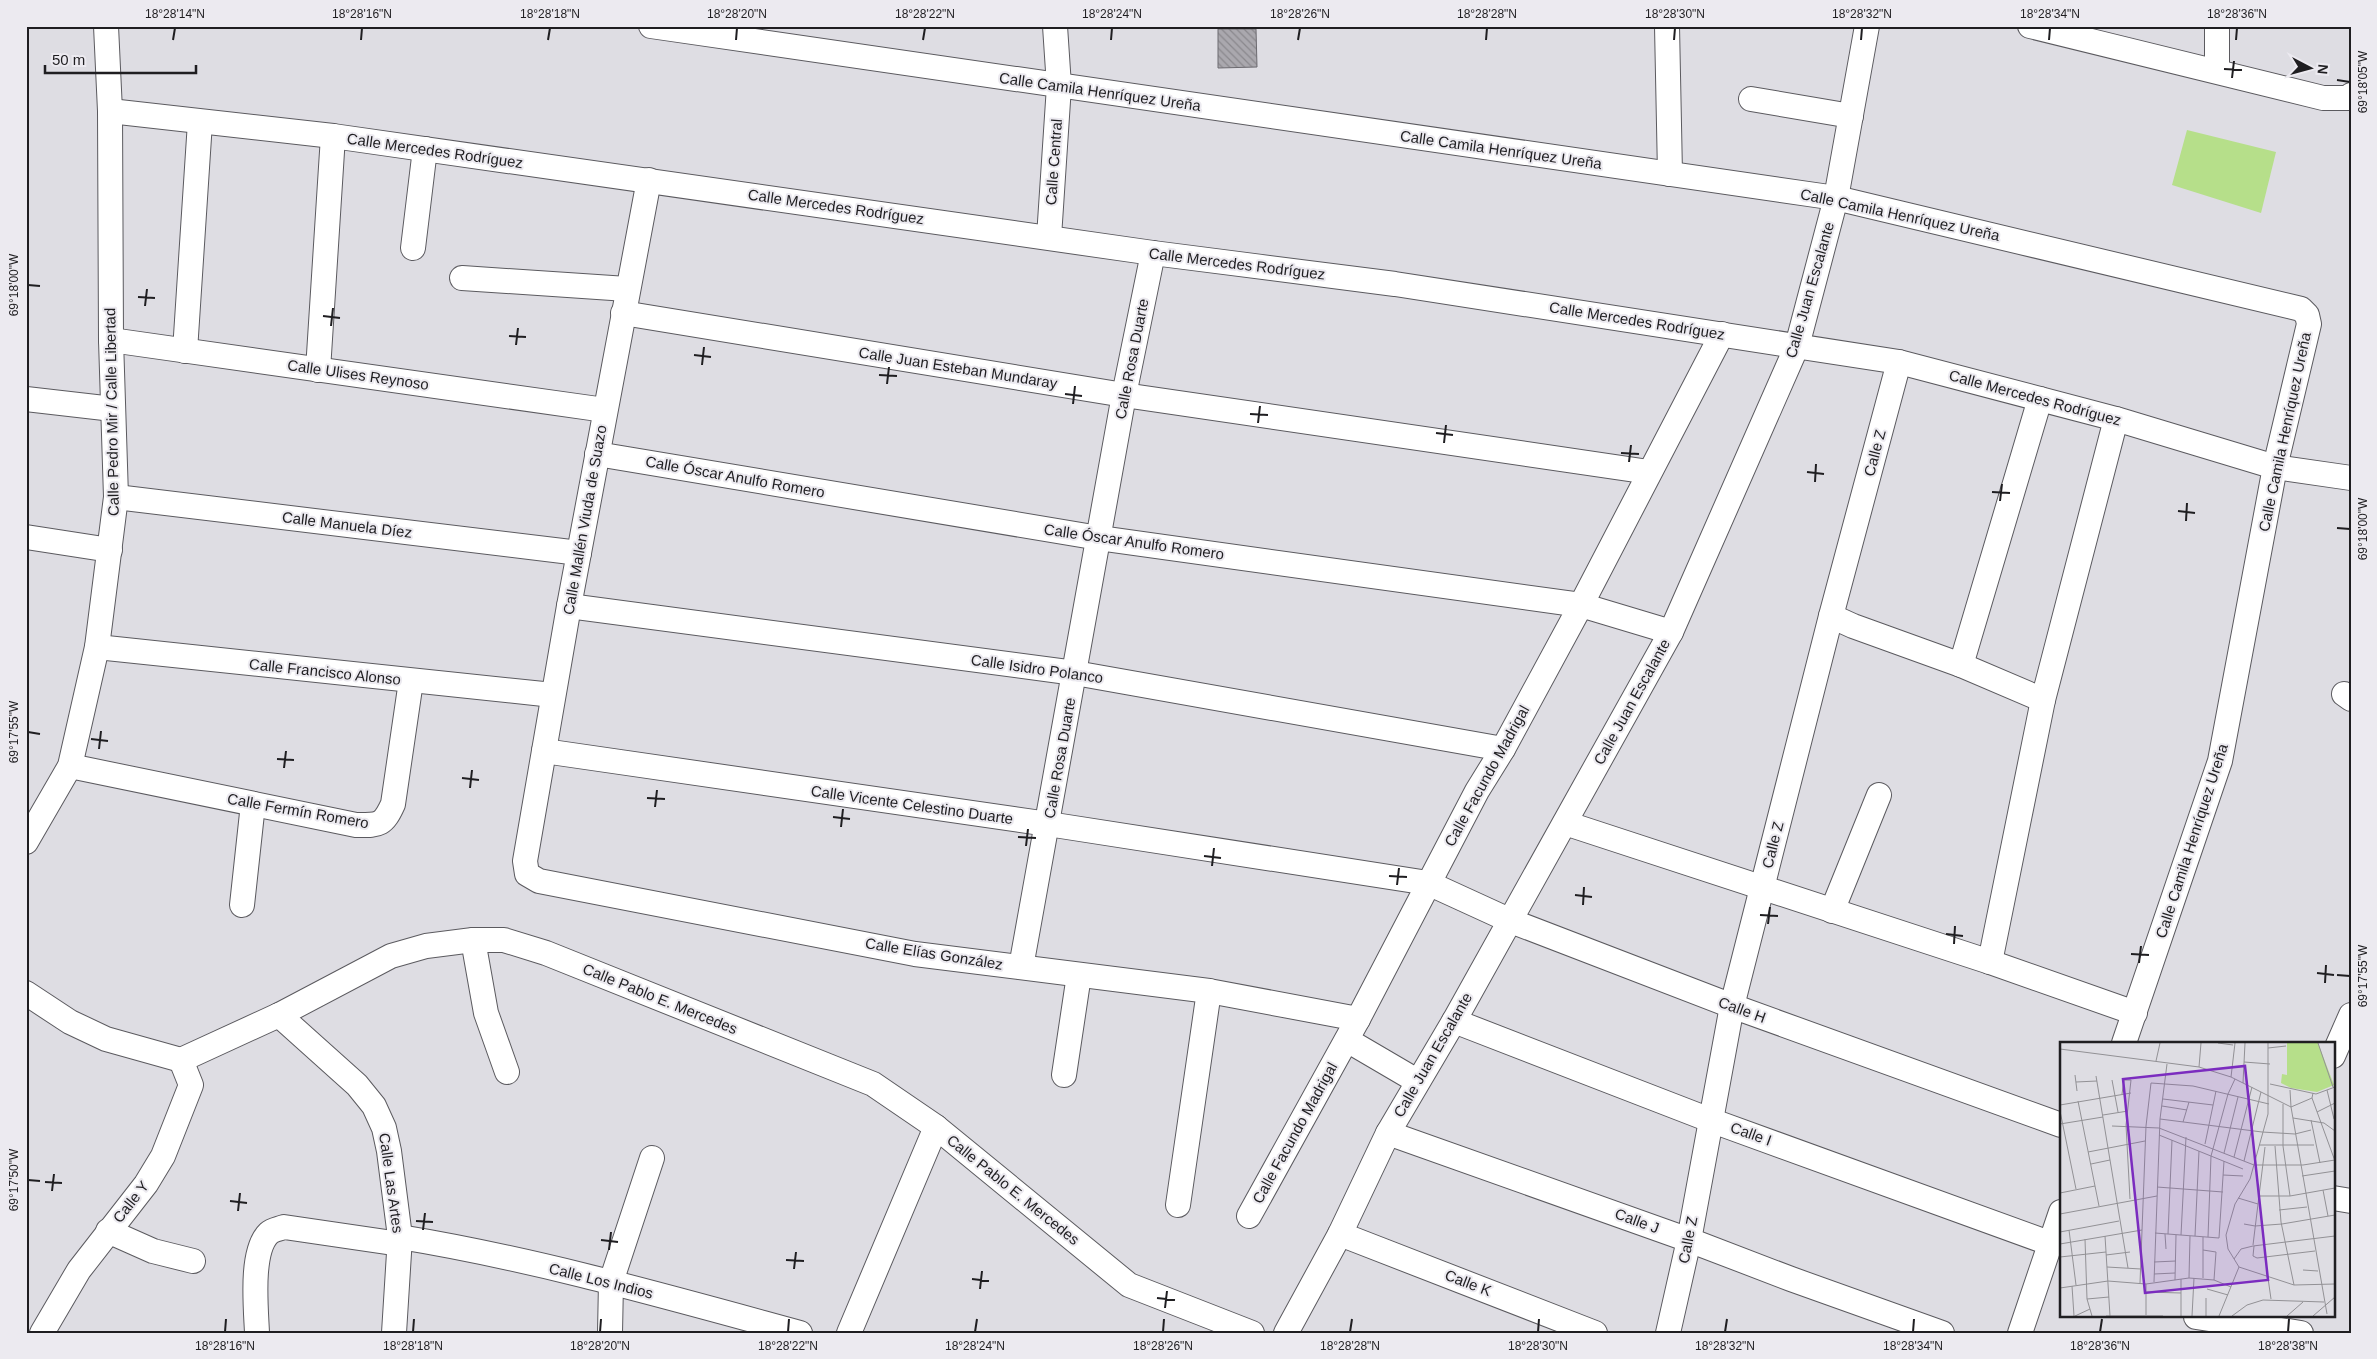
<svg xmlns="http://www.w3.org/2000/svg" width="2377" height="1359" viewBox="0 0 2377 1359" font-family="Arial,sans-serif">
	<style>
		.pitch { fill: #b6df8a }
		.building { fill: url(#building-back-hatch); stroke: #6c6a70 }
		.lines { fill: none; stroke-linecap: round; stroke-linejoin: round }
		.minor-casing { stroke: #5b5a5f; stroke-width: 26 }
		.minor { stroke: #fff; stroke-width: 24 }
		.ticks { fill: none; stroke: #1f1e21; stroke-width: 2 }
		.labels { text-anchor: middle; stroke-width: 4; stroke-linejoin: round; paint-order: stroke }
		.street-label { font-size: 15px; fill: #1f1e21; stroke: #eceaf0 }
		.inset-road { fill: none; stroke: #929195; stroke-width: 1 }
		.view { fill: #7b2cbf; fill-opacity: 0.15; stroke: #7b2cbf; stroke-width: 2.5 }
		.inset-edge { fill: none; stroke: #1f1e21; stroke-width: 2.5 }
		.neatline { fill: none; stroke: #1f1e21; stroke-width: 2 }
		.ticks-label { font-size: 12px; text-anchor: middle; fill: #1f1e21 }
	</style>
	<defs>
		<pattern id="building-back-hatch" width="6" height="6" patternUnits="userSpaceOnUse" patternTransform="scale(1.25)"><rect width="6" height="6" fill="#aaa8ae"/><path d="M-1 5l2 2M0 0l6 6M5-1l2 2" fill="none" stroke="#8a888d"/></pattern>
	</defs>
	<rect width="100%" height="100%" fill="#dedde3"/>
	<path class="pitch" d="M2187,130l89,22 -15,61 -89,-28z"/>
	<path class="building" d="M1218,29h38l1,38 -39,1z"/>
	<g class="lines">
		<defs>
			<g id="minor">
				<path d="M651,26l1185,172 465,111 6,6 2,9 -34,143 -55,294 -96,282"/>
				<path d="M1667,26l3,148"/>
				<path d="M2030,26l293,72h26l2,-3"/>
				<path d="M2217,70v-44"/>
				<path d="M1751,99l100,17"/>
				<path d="M110,111l223,25 820,117 242,31 504,78 217,57 159,48 76,11"/>
				<path d="M649,180l-80,426 -44,255 2,13 12,7 376,73 294,37 149,28"/>
				<path d="M1049,237l10,-151 -4,-60"/>
				<path d="M413,248l12,-99"/>
				<path d="M462,278l165,11"/>
				<path d="M623,313l501,82 525,77"/>
				<path d="M111,340l494,70"/>
				<path d="M185,351l15,-229"/>
				<path d="M318,370l15,-234"/>
				<path d="M26,399l87,10"/>
				<path d="M597,454l502,84 482,67 90,27"/>
				<path d="M116,497l463,56"/>
				<path d="M26,537l84,13"/>
				<path d="M569,606l506,67 428,76"/>
				<path d="M1831,616l22,10 108,39 82,35"/>
				<path d="M97,647l456,48"/>
				<path d="M1961,665l79,-266"/>
				<path d="M2344,694l7,5"/>
				<path d="M544,751l504,73 380,59 83,38 221,85 329,119"/>
				<path d="M70,766l286,59c23,0 27,1 37,-21l18,-123"/>
				<path d="M1565,823l425,139 145,51"/>
				<path d="M26,842l44,-76 27,-119 19,-150 -5,-157 -1,-229 -4,-85"/>
				<path d="M242,905l11,-101"/>
				<path d="M1832,911l47,-116"/>
				<path d="M473,940l13,73 21,59"/>
				<path d="M1990,962l53,-262 73,-281"/>
				<path d="M1021,967l103,-572 29,-142"/>
				<path d="M26,993l44,29 36,17 75,21 98,-45 112,-59 35,-10 47,-6h31l42,13 327,131 63,43 193,158 123,48"/>
				<path d="M279,1015l78,70 17,21 10,22 5,23 11,86 -6,96"/>
				<path d="M1454,1021l256,99 339,123"/>
				<path d="M1347,1040l70,41"/>
				<path d="M2333,1056l18,-41"/>
				<path d="M1064,1075l15,-100"/>
				<path d="M1388,1133l301,107 102,39 151,54"/>
				<path d="M2333,1198l18,3"/>
				<path d="M1178,1205l31,-214"/>
				<path d="M1249,1216l109,-197 119,-228 26,-42 78,-144 141,-271"/>
				<path d="M108,1231l45,20 40,10"/>
				<path d="M1340,1234l255,99"/>
				<path d="M400,1237c135,22 268,60 400,96"/>
				<path d="M2196,1317l105,16"/>
				<path d="M42,1333l37,-63 67,-86 17,-28 28,-71 -10,-25"/>
				<path d="M257,1333c-1,-25 -7,-82 12,-100 3,-3 10,-4 15,-6l116,17"/>
				<path d="M610,1333l1,-51 41,-124"/>
				<path d="M849,1333l87,-206"/>
				<path d="M1286,1333l54,-99 48,-101 66,-112 217,-389 126,-286 39,-148 31,-172"/>
				<path d="M1668,1333l21,-93 43,-234 99,-390 68,-254"/>
				<path d="M2020,1333l41,-121"/>
			</g>
		</defs>
		<use href="#minor" class="minor-casing"/>
		<use href="#minor" class="minor"/>
	</g>
	<path class="ticks" d="M173,40l2,-12M361,40l1,-12M548,40l2,-12M736,40l1,-12M923,40l2,-12M1111,40l1,-12M1298,40l2,-12M1486,40l1,-12M1674,40l1,-12M1861,40l1,-12M2049,40l1,-12M2236,40l1,-12M2224,69l18,1M2232,78l2,-17M2337,80l13,2M28,285l12,1M138,297l17,1M145,306l2,-17M323,316l17,2M331,326l2,-18M509,336l17,1M516,345l2,-17M694,355l17,2M702,365l2,-18M879,375l18,1M887,384l2,-17M1065,394l17,2M1073,404l2,-18M1250,414l18,1M1258,423l2,-17M1436,433l17,2M1444,443l2,-18M1621,453l18,1M1629,462l2,-17M1807,472l17,2M1815,482l1,-18M1992,492l18,1M2000,501l2,-17M2178,511l17,2M2186,521l1,-18M2337,528l13,1M28,732l12,2M91,739l17,2M99,749l2,-18M277,759l17,1M284,768l2,-17M462,778l17,2M470,788l2,-18M647,798l18,1M655,807l2,-17M833,817l17,2M841,827l2,-18M1018,837l18,1M1026,846l2,-17M1204,856l17,2M1212,866l2,-18M1389,876l18,1M1397,885l2,-17M1575,895l17,2M1583,905l1,-18M1760,915l18,1M1768,924l2,-17M1946,934l17,2M1954,944l1,-18M2131,954l18,1M2139,963l2,-17M2317,973l17,2M2337,975l13,1M2325,983l1,-18M28,1180l12,1M45,1182l17,1M52,1191l2,-17M230,1201l17,2M238,1211l2,-18M416,1221l17,1M423,1230l2,-17M601,1240l17,2M609,1250l2,-18M786,1260l18,1M794,1269l2,-17M972,1279l17,2M980,1289l2,-18M1157,1298l18,2M1165,1308l2,-17M225,1332l1,-13M413,1332l1,-13M600,1332l1,-13M788,1332l1,-13M975,1332l2,-13M1163,1332l1,-13M1350,1332l2,-13M1538,1332l1,-13M1725,1332l2,-13M1913,1332l1,-13M2100,1332l2,-13M2288,1332l1,-13"/>
	<g class="labels">
		<g class="street-label">
			<text transform="translate(1100 92) rotate(8)" y="5">Calle Camila Henríquez Ureña</text>
			<text transform="translate(1501 150) rotate(8)" y="5">Calle Camila Henríquez Ureña</text>
			<text transform="translate(435 151) rotate(8)" y="5">Calle Mercedes Rodríguez</text>
			<text transform="translate(1054 162) rotate(-86)" y="5">Calle Central</text>
			<text transform="translate(836 207) rotate(8)" y="5">Calle Mercedes Rodríguez</text>
			<text transform="translate(1900 215) rotate(12)" y="5">Calle Camila Henríquez Ureña</text>
			<text transform="translate(1237 264) rotate(7)" y="5">Calle Mercedes Rodríguez</text>
			<text transform="translate(1810 290) rotate(-74)" y="5">Calle Juan Escalante</text>
			<text transform="translate(1637 321) rotate(9)" y="5">Calle Mercedes Rodríguez</text>
			<text transform="translate(1132 359) rotate(-79)" y="5">Calle Rosa Duarte</text>
			<text transform="translate(958 368) rotate(9)" y="5">Calle Juan Esteban Mundaray</text>
			<text transform="translate(358 375) rotate(8)" y="5">Calle Ulises Reynoso</text>
			<text transform="translate(2035 398) rotate(15)" y="5">Calle Mercedes Rodríguez</text>
			<text transform="translate(112 412) rotate(-91)" y="5">Calle Pedro Mir / Calle Libertad</text>
			<text transform="translate(2285 432) rotate(-78)" y="5">Calle Camila Henríquez Ureña</text>
			<text transform="translate(1875 453) rotate(-75)" y="5">Calle Z</text>
			<text transform="translate(735 477) rotate(10)" y="5">Calle Óscar Anulfo Romero</text>
			<text transform="translate(585 520) rotate(-80)" y="5">Calle Mallén Viuda de Suazo</text>
			<text transform="translate(347 525) rotate(7)" y="5">Calle Manuela Díez</text>
			<text transform="translate(1134 542) rotate(8)" y="5">Calle Óscar Anulfo Romero</text>
			<text transform="translate(1037 669) rotate(8)" y="5">Calle Isidro Polanco</text>
			<text transform="translate(325 672) rotate(6)" y="5">Calle Francisco Alonso</text>
			<text transform="translate(1632 702) rotate(-61)" y="5">Calle Juan Escalante</text>
			<text transform="translate(1060 758) rotate(-80)" y="5">Calle Rosa Duarte</text>
			<text transform="translate(1487 776) rotate(-61)" y="5">Calle Facundo Madrigal</text>
			<text transform="translate(912 805) rotate(8)" y="5">Calle Vicente Celestino Duarte</text>
			<text transform="translate(298 811) rotate(10)" y="5">Calle Fermín Romero</text>
			<text transform="translate(2192 841) rotate(-72)" y="5">Calle Camila Henríquez Ureña</text>
			<text transform="translate(1773 845) rotate(-76)" y="5">Calle Z</text>
			<text transform="translate(934 954) rotate(9)" y="5">Calle Elías González</text>
			<text transform="translate(660 999) rotate(22)" y="5">Calle Pablo E. Mercedes</text>
			<text transform="translate(1742 1010) rotate(20)" y="5">Calle H</text>
			<text transform="translate(1433 1055) rotate(-60)" y="5">Calle Juan Escalante</text>
			<text transform="translate(1295 1133) rotate(-61)" y="5">Calle Facundo Madrigal</text>
			<text transform="translate(1751 1134) rotate(20)" y="5">Calle I</text>
			<text transform="translate(391 1183) rotate(82)" y="5">Calle Las Artes</text>
			<text transform="translate(1013 1190) rotate(39)" y="5">Calle Pablo E. Mercedes</text>
			<text transform="translate(131 1202) rotate(-52)" y="5">Calle Y</text>
			<text transform="translate(1637 1221) rotate(20)" y="5">Calle J</text>
			<text transform="translate(1688 1240) rotate(-79)" y="5">Calle Z</text>
			<text transform="translate(601 1281) rotate(14)" y="5">Calle Los Indios</text>
			<text transform="translate(1468 1283) rotate(21)" y="5">Calle K</text>
		</g>
	</g>
	<g transform="translate(2060 1042)">
		<rect width="275" height="275" fill="#dedde3"/>
		<path d="M227,1h31l16,42 -17,7 -26,-4 -10,-5 1,-9 5,1z" fill="#b6df8a"/>
		<path class="inset-road" d="M158,1l15,2M258,1l15,44M208,6l18,-2M0,7l139,18 32,10 60,30 36,207M96,19l4,-18M184,20l26,2M139,25l2,-24M15,33l2,16M36,34l32,192M171,35l4,-34M52,38l6,32M16,40l21,-1M183,41l2,-40M210,42l46,10 19,-7M230,48l1,17 21,-9 1,-5M267,48l7,29M62,52l2,-14h7l-5,45 4,74M252,56l23,63M103,57l50,6M18,59l21,105M223,62v42l7,50M0,63l71,-12M102,64l25,4M0,69l16,78M257,70l18,-9M43,73l25,-4M233,76l31,5 11,8M100,77l102,13 33,2 16,-4M251,78l9,43M123,80l6,-20M0,82l43,-7M52,84l47,2 95,37h49l32,-5M99,93l84,34M145,102l11,-53M199,103h55M215,104l6,76 13,63M28,110l57,-11M164,111l14,-56M174,115l18,-70M184,119l17,-69M31,122l19,-4M163,133l20,1M242,134l33,-5M97,145l66,5M263,148l5,26M0,151l35,-7M199,154h31l45,-8M178,156l20,6M219,168l28,-3M0,172l97,-18M184,182l11,2 27,-2 53,-9M9,188l7,55M0,190l59,-11M95,191l64,5 5,-77M105,192l1,15M108,192l4,-94M121,193l5,-98M45,194l5,80M135,194l4,-85M143,195v41M148,195l3,-81 17,-62 7,-15M25,197l2,60 5,17M0,202l82,-14M193,203l12,-98M194,204l-1,10 4,2 58,-7M143,208l13,2 -2,28M46,213l24,-3M0,215l46,-5M174,217l7,-10 12,-3 82,-10M94,220l22,-1M47,225l34,2M179,225l55,18 41,-1M243,228l15,1M94,232l21,-1M129,236l1,-42M208,236l3,21M115,238l1,-45M94,240l6,-163 7,-55M80,241l6,-157 5,-43 42,3 76,18M12,244l2,30M0,246l48,-7 38,3 43,-6 25,2 17,7M147,247l21,6M86,250l35,1M27,257l22,-2M86,273v-31M15,274l15,-7M46,274h57M121,274v-37M132,274l2,-38M146,274v-18M159,274l20,-49 -11,-18 -2,-14 9,-31 15,-25 18,-65v-71M172,274l15,-11 16,-5 61,2M227,274l16,-14M253,274l22,-19"/>
		<path class="view" d="M185,24l23,214 -123,13 -22,-214z"/>
		<rect width="275" height="275" class="inset-edge"/>
	</g>
	<rect width="2377" height="1359" fill="none" stroke="#eceaf0" stroke-width="55"/>
	<g transform="translate(2310 68) rotate(96)" stroke="#eceaf0" stroke-width="4" paint-order="stroke">
	<path d="M0-4L9 19L0 12L-9 19Z" fill="#1f1e21"/>
	<text y="-8" font-size="14" font-weight="bold" text-anchor="middle" fill="#1f1e21">N</text>
	</g>
	<path d="M45 65v8h151v-8" fill="none" stroke="#1f1e21" stroke-width="2.5"/>
	<text x="52" y="65" font-size="15" fill="#1f1e21" stroke="#eceaf0" stroke-width="4" paint-order="stroke">50 m</text>
	<rect x="28" y="28" width="2322" height="1304" class="neatline"/>
	<g class="ticks-label">
		<text x="175" y="18">18°28'14"N</text>
		<text x="362" y="18">18°28'16"N</text>
		<text x="550" y="18">18°28'18"N</text>
		<text x="737" y="18">18°28'20"N</text>
		<text x="925" y="18">18°28'22"N</text>
		<text x="1112" y="18">18°28'24"N</text>
		<text x="1300" y="18">18°28'26"N</text>
		<text x="1487" y="18">18°28'28"N</text>
		<text x="1675" y="18">18°28'30"N</text>
		<text x="1862" y="18">18°28'32"N</text>
		<text x="2050" y="18">18°28'34"N</text>
		<text x="2237" y="18">18°28'36"N</text>
		<text transform="translate(2363 82) rotate(-90)" y="4">69°18'05"W</text>
		<text transform="translate(14 285) rotate(-90)" y="4">69°18'00"W</text>
		<text transform="translate(2363 529) rotate(-90)" y="4">69°18'00"W</text>
		<text transform="translate(14 732) rotate(-90)" y="4">69°17'55"W</text>
		<text transform="translate(2363 976) rotate(-90)" y="4">69°17'55"W</text>
		<text transform="translate(14 1180) rotate(-90)" y="4">69°17'50"W</text>
		<text x="225" y="1350">18°28'16"N</text>
		<text x="413" y="1350">18°28'18"N</text>
		<text x="600" y="1350">18°28'20"N</text>
		<text x="788" y="1350">18°28'22"N</text>
		<text x="975" y="1350">18°28'24"N</text>
		<text x="1163" y="1350">18°28'26"N</text>
		<text x="1350" y="1350">18°28'28"N</text>
		<text x="1538" y="1350">18°28'30"N</text>
		<text x="1725" y="1350">18°28'32"N</text>
		<text x="1913" y="1350">18°28'34"N</text>
		<text x="2100" y="1350">18°28'36"N</text>
		<text x="2288" y="1350">18°28'38"N</text>
	</g>
</svg>
